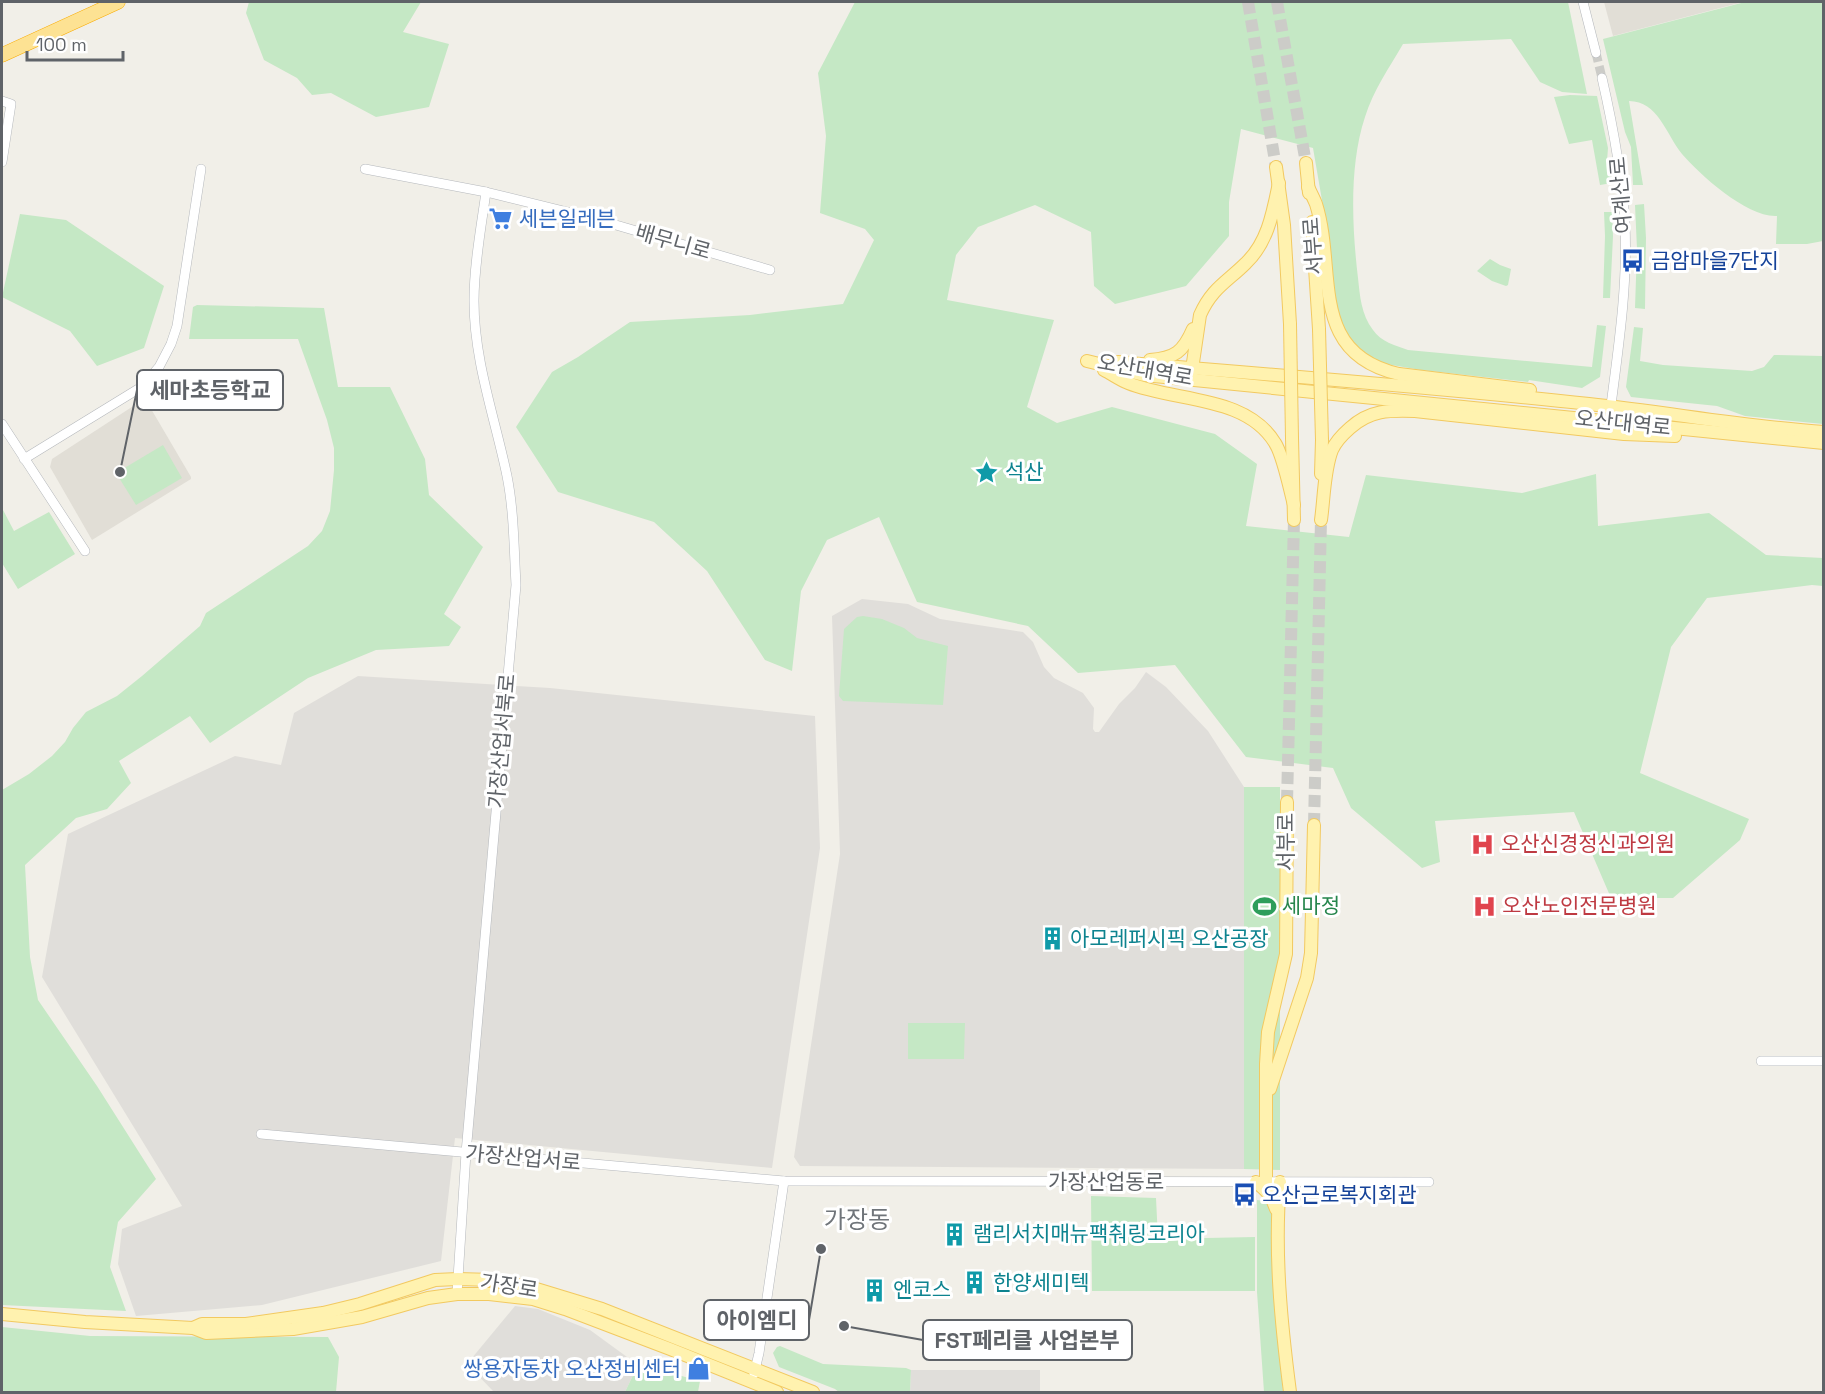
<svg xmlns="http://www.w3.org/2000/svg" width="1825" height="1394" viewBox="0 0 1825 1394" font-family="'Space Grotesk','Noto Sans KR',sans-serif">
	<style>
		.industrial { fill: #e0deda }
		.education { fill: #e1ded6 }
		.green { fill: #c5e8c5 }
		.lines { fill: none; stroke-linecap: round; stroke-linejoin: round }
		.minor-tunnel { stroke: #ccccc8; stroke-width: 9; stroke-dasharray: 9 4.5; stroke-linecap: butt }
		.major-tunnel { stroke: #ccccc8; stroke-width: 12; stroke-dasharray: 12 6; stroke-linecap: butt }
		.minor-casing { stroke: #b5b8bc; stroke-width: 10 }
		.major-casing { stroke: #f2c960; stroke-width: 14 }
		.highway-casing { stroke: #f9ab00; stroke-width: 15 }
		.minor { stroke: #fff; stroke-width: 9 }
		.major { stroke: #fff2af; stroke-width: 12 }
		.highway { stroke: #fde293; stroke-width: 14 }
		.major-bridge-casing { stroke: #f2c960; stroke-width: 14; stroke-linecap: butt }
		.major-bridge { stroke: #fff2af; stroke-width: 12 }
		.labels { text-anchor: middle; stroke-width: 6; stroke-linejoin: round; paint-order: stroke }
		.street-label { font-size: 21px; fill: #5f6368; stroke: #fff }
		.shop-label { font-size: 21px; fill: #366cbe; stroke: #fff; text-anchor: start }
		.transit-label { font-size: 21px; fill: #164399; stroke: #fff; text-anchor: start }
		.culture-label { font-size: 21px; fill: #0d838f; stroke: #fff; text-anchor: start }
		.health-label { font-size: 21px; fill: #be3a42; stroke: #fff; text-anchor: start }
		.leisure-label { font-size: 21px; fill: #27864d; stroke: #fff; text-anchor: start }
		.quarter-label { font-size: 24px; fill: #70757a; stroke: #fff }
		.leader { fill: none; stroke: #5f6368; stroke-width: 2 }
		.callout-dot { fill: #5f6368; stroke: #fff; stroke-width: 2 }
		.callout { fill: #fff; stroke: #5f6368; stroke-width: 2 }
		.callout-label { font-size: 22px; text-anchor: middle; font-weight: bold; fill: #5f6368 }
	</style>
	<rect width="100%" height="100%" fill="#f1efe8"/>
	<g class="industrial">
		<path d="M862,599l46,5 32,15 83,13 10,10 11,25 10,11 29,15 11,15 -1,21 2,3h4l20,-28 16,-16 11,-16 20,15 42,44 36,56v382l-444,-3 -6,-9 46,-303 -8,-238z"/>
		<path d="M358,676l192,12 265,28 5,132 -48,320 -317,-30 -14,123 -179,44 -126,11 -18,-52 4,-35 60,-23 -140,-229 26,-143 167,-78 46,9 13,-52z"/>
		<path d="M515,1306l23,3 52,21 48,35 -13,27h-131l-27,-28z"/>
		<path d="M911,1370h129v22h-130z"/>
	</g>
	<g class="education">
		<path d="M1604,2h139l-130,34z"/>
		<path d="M141,401l6,1 44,75v2l-99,61 -42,-73 2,-8z"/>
	</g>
	<g class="green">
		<path d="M249,2h172l-18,30 46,12 -20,63 -53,10 -45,-24 -19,2 -15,-17 -33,-18 -18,-47z"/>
		<path d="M855,2h713l19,92 -25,-2 -22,-10 -29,-43 -108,5c-14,24 -30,47 -38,73 -16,48 -13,111 -7,161 2,18 3,36 15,52 8,12 22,15 35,20l184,17 5,-42 9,1 -6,51 -18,11 -53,-8 -1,2 -107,-12 -35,-6 -12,-5 -14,-10 -10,-11 -15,-24 -11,-102 -11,-64 -72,-19 -12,73v34l-43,50 -71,18 -21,-18 -3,-54 -56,-27 -57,22 -22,28 -9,45 107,20 -27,87 30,16 55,-16 103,27 42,30 -11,62 103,11 17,-62 156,18 74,-19 2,52 111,-13 57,42 57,3v28l-11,-1 -105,13 -36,49 -31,126 109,46 -9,21 -67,58h-62l-37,-86 -139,9 5,41 -18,6 -71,-60 -18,-40 -87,-11 -71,-92 -97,8 -50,-47 -111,-24 -38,-85 -52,23 -26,51 -9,80 -27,-11 -58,-89 -53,-49 -96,-30 -42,-65 36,-55 26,-15 52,-35 120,-7 93,-11 31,-64 -9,-11 -45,-16 6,-77 -8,-63z"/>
		<path d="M1745,2h78v239l-16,3h-31l1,-28c-29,2 -77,-41 -95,-62 -16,-20 -24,-53 -53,-53l14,84h-10l-2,-38 -6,-15 -22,-93z"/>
		<path d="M1570,95l27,1 11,52 -1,13 5,22 -12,2 -8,-45 -23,4 -15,-47z"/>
		<path d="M1644,204l2,34 -1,71 -10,-1 2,-59 -2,-44z"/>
		<path d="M1604,212h8l1,24 -3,62h-7l2,-62z"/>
		<path d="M20,214l46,6 98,66 -20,62 -47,18 -27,-35 -68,-34z"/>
		<path d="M1490,259l10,6 11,4 -3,16 -2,1 -14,-5 -15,-10z"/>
		<path d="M197,305l127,3 14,79h52l35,72 4,36 54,52 -39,67 17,13 -12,19 -73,4 -68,28 -98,65 -20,-27 -71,45 12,22 -24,26 -31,9 -51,47 5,92 8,43 59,86 59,93 -38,43 -8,45 16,44 -124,-6v-515l27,-16 23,-18 13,-14 8,-14 13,-16 31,-16 25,-20 58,-50 6,-13 102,-67 14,-15 8,-20 4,-41v-22l-7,-28 -29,-81h-109l4,-32z"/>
		<path d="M1634,327l9,1 -3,33 23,4 89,6 12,-4 10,-12 49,1v68l-78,-8 -28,-10 -86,-9 -5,-10z"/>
		<path d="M163,445l19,33 -46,27 -20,-32z"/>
		<path d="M2,508l12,23 35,-19 26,42 -57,35 -16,-26z"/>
		<path d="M863,616l19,3 22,9 13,10 31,8 -5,59 -100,-4 -4,-5 5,-67 13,-12z"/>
		<path d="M1244,787h36v383l-36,-1z"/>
		<path d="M908,1023h57l-1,36h-56z"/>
		<path d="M1091,1196l65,2 2,41 97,-2v54h-163z"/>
		<path d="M1257,1200l8,1 8,8 6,129 4,54h-19l-7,-100z"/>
		<path d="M2,1327l88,9 238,1 11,20 -3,35h-334z"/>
		<path d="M780,1346l43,18 83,4 5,2 -1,22h-71l-4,-3 -56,-22 -6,-14 4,-6z"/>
		<path d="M638,1365c21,3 41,11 62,16l-2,11h-73z"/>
	</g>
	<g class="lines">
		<path class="minor-tunnel" d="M1596,53l6,25"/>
		<g class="major-tunnel">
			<path d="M1248,2l28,165"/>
			<path d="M1277,2l29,161"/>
			<path d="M1287,802l7,-282"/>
			<path d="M1314,825l7,-305"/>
		</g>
		<defs>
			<g id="minor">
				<path d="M1583,2l13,51"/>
				<path d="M1602,78c11,48 20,96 23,146 3,66 -8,132 -16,197"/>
				<path d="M2,101l9,3 -9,58"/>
				<path d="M365,169l121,23 106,26 178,52"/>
				<path d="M2,424l83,127"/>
				<path d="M24,459l119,-73 16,-19 12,-23 6,-18 24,-157"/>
				<path d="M1761,1061h63"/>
				<path d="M261,1134l523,47 645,1"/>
				<path d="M457,1294l9,-141 50,-568c-2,-36 -2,-74 -9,-109 -12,-58 -33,-115 -33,-175 0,-36 7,-73 12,-109"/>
				<path d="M754,1374l5,-21 25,-172"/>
			</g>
			<g id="major">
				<path d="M1306,163l3,30"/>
				<path d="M1276,167l8,58 6,99"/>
				<path d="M1308,187c3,6 6,12 8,17 21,67 -9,149 83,170l131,16"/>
				<path d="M1312,222l7,107"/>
				<path d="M1150,360c25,-2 33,-8 43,-31"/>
				<path d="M1087,361l57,14 680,68"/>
				<path d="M1118,362c157,13 314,25 471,42 78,8 156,23 235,28"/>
				<path d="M1104,370c8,4 16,10 24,13 47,19 118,12 147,60 8,12 15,47 19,62"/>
				<path d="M1191,376l9,-61c12,-27 27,-33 46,-52 22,-21 27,-51 33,-80"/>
				<path d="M1292,438l2,82"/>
				<path d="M1321,474l1,-34"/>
				<path d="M1321,520c3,-21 3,-50 11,-70 4,-9 10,-15 18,-22 20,-18 39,-18 65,-17l209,23 51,2"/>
				<path d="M1270,1089l37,-111 4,-25 3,-128"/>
				<path d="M1256,1182c10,8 16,14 20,27"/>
				<path d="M1266,1182v-118l2,-32 18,-78 1,-152"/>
				<path d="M1280,1182c-6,70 1,141 10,210"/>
				<path d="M2,1314l83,8 108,6 13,5 87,-4 69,-12 66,-19 29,-4h32l44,5 32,10 105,40 107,43"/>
				<path d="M193,1328l9,-4h44l77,-11 37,-9 75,-24 23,-1 35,1 40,8 69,21 211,83"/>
			</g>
			<path id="highway" d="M2,55l116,-53"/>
		</defs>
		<use href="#minor" class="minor-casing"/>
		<use href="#major" class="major-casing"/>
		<use href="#highway" class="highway-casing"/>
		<use href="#minor" class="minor"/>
		<use href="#major" class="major"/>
		<use href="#highway" class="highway"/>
		<defs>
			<g id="major-bridge">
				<path d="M1290,324l2,114"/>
				<path d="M1319,329l3,111"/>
			</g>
		</defs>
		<use href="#major-bridge" class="major-bridge-casing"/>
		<use href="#major-bridge" class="major-bridge"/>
	</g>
	<defs>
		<symbol id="supermarket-bare" viewBox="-9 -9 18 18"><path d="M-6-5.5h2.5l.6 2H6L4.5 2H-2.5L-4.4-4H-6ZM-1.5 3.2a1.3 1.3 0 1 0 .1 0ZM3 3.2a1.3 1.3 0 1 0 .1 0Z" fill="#3f7fe0" stroke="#fff" stroke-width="2.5" paint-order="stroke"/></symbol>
		<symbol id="bus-bare" viewBox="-9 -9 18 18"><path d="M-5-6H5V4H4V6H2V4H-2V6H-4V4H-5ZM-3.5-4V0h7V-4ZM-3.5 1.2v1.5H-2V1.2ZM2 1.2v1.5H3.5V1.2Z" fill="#1a4fb4" stroke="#fff" stroke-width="2.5" paint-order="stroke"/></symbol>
		<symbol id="sight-bare" viewBox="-9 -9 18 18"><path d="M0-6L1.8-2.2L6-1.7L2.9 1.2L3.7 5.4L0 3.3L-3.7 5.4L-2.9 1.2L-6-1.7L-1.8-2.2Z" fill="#0f9aa8" stroke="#fff" stroke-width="2.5" paint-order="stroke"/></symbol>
		<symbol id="hospital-bare" viewBox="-9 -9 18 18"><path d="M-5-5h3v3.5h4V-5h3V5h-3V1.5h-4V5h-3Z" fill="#e0444e" stroke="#fff" stroke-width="2.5" paint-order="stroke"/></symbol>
		<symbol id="stadium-bare" viewBox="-9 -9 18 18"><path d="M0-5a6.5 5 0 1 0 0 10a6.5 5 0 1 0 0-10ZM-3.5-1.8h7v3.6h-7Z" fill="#2e9e5b" stroke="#fff" stroke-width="2.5" paint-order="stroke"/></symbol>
		<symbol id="building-bare" viewBox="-9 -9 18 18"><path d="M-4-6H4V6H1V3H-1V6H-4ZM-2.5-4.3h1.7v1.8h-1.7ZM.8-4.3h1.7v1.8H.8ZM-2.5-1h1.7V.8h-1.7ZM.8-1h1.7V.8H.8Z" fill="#0f9aa8" stroke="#fff" stroke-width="2.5" paint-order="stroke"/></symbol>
		<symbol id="shop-bare" viewBox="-9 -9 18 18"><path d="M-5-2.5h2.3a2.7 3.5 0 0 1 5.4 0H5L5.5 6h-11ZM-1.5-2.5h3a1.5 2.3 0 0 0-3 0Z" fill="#3f7fe0" stroke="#fff" stroke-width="2.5" paint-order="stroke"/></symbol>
	</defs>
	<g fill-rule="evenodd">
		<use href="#supermarket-bare" x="484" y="202" width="33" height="33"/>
		<use href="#bus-bare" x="1616" y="244" width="33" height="33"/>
		<use href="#sight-bare" x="970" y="456" width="33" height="33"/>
		<use href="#hospital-bare" x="1466" y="828" width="33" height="33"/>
		<use href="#stadium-bare" x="1248" y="890" width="33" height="33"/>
		<use href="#hospital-bare" x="1468" y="890" width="33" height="33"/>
		<use href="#building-bare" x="1036" y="922" width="33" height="33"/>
		<use href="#bus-bare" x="1228" y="1178" width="33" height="33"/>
		<use href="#building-bare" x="938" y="1218" width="33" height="33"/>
		<use href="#building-bare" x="958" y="1266" width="33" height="33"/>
		<use href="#building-bare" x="858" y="1274" width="33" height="33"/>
		<use href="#shop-bare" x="682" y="1352" width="33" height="33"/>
	</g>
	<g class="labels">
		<g class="street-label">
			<text transform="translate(1621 195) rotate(-95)" y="7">여계산로</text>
			<text transform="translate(673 242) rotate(16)" y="7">배무니로</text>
			<text transform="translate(1313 246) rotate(-94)" y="7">서부로</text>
			<text transform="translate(1145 370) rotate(10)" y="7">오산대역로</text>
			<text transform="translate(1623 423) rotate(6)" y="7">오산대역로</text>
			<text transform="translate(502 741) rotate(-85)" y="7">가장산업서북로</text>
			<text transform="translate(1286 842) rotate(-90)" y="7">서부로</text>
			<text transform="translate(523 1158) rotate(5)" y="7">가장산업서로</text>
			<text x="1106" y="1189">가장산업동로</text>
			<text transform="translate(509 1286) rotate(9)" y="7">가장로</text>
		</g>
		<g class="shop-label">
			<text x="519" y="226">세븐일레븐</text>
			<text x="681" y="1376" text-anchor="end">쌍용자동차 오산정비센터</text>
		</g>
		<g class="transit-label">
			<text x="1651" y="268">금암마을7단지</text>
			<text x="1262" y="1202">오산근로복지회관</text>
		</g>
		<g class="culture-label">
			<text x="1005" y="479">석산</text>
			<text x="1070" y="946">아모레퍼시픽 오산공장</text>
			<text x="973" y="1241">램리서치매뉴팩춰링코리아</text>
			<text x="993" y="1290">한양세미텍</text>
			<text x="893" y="1297">엔코스</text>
		</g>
		<g class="health-label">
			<text x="1501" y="851">오산신경정신과의원</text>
			<text x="1502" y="913">오산노인전문병원</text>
		</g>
		<g class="leisure-label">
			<text x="1282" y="913">세마정</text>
		</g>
		<g class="quarter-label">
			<text x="857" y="1228">가장동</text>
		</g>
	</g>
	<path class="leader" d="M120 472L137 390M821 1249L809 1320M844 1326L923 1340"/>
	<g class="callout-dot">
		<circle cx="120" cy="472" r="6"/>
		<circle cx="821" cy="1249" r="6"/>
		<circle cx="844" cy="1326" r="6"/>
	</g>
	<g class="callout">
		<rect x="137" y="370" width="146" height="40" rx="6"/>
		<rect x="704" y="1300" width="105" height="40" rx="6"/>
		<rect x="923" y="1320" width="209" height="40" rx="6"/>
	</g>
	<g class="callout-label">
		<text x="210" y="398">세마초등학교</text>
		<text x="757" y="1328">아이엠디</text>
		<text x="1027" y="1348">FST페리클 사업본부</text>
	</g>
	<rect width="1825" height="1394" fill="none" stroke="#5f6368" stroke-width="6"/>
	<path d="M27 51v9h96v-9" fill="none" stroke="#5f6368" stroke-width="3"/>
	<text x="36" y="51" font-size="18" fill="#5f6368" stroke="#ffffff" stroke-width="4.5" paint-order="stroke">100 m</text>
</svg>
